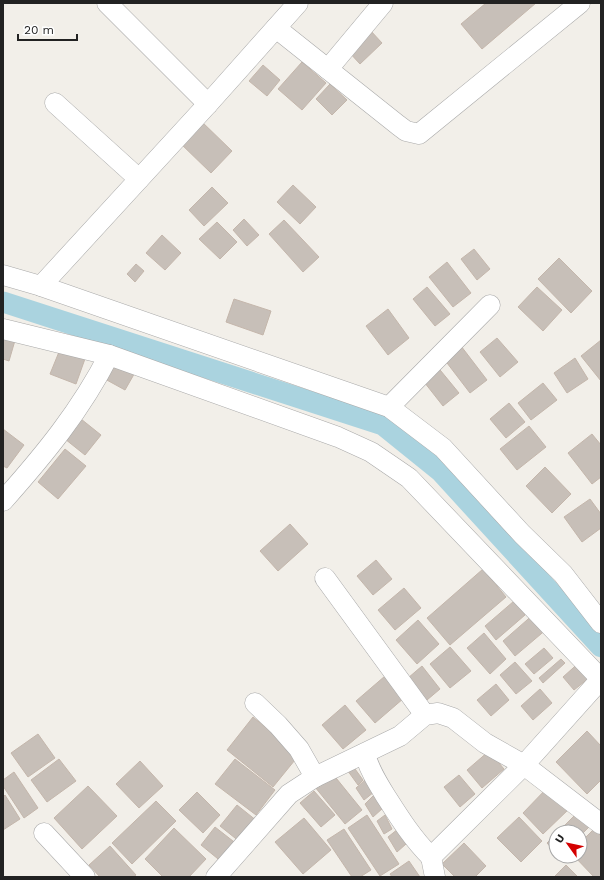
<svg xmlns="http://www.w3.org/2000/svg" width="604" height="880" viewBox="0 0 604 880" font-family="'Work Sans',sans-serif">
	<style>
		.lines { fill: none; stroke-linecap: round; stroke-linejoin: round }
		.canal { stroke: #aad3df; stroke-width: 21 }
		.building { fill: #c7bfb8; stroke: #c4b6ab }
		.minor-casing { stroke: #a9a9a9; stroke-width: 21 }
		.minor { stroke: #fff; stroke-width: 20 }
	</style>
	<rect width="100%" height="100%" fill="#f2efe9"/>
	<g class="lines">
		<path class="canal" d="M3,302l380,123 57,46 161,176"/>
	</g>
	<g class="building">
		<path d="M486,3h50l-54,46 -21,-25z"/>
		<path d="M370,30l12,13 -22,21 -12,-13z"/>
		<path d="M302,62l24,21 -24,27 -24,-21z"/>
		<path d="M263,65l17,15 -13,16 -18,-15z"/>
		<path d="M330,84l17,16 -15,15 -16,-16z"/>
		<path d="M200,120l32,31 -21,22 -32,-31z"/>
		<path d="M293,185l23,22 -16,17 -23,-22z"/>
		<path d="M212,187l16,16 -24,23 -15,-16z"/>
		<path d="M244,219l15,16 -12,11 -14,-16z"/>
		<path d="M284,220l35,37 -16,15 -34,-38z"/>
		<path d="M217,222l20,20 -17,17 -21,-20z"/>
		<path d="M162,235l19,18 -16,17 -19,-17z"/>
		<path d="M474,249l16,20 -13,11 -16,-21z"/>
		<path d="M559,258l33,33 -21,22 -33,-34z"/>
		<path d="M447,262l24,31 -18,14 -24,-30z"/>
		<path d="M136,264l8,7 -9,11 -8,-8z"/>
		<path d="M427,287l23,27 -15,12 -22,-27z"/>
		<path d="M537,287l25,23 -19,21 -25,-24z"/>
		<path d="M234,299l37,12 -8,24 -37,-13z"/>
		<path d="M388,309l21,29 -21,17 -22,-29z"/>
		<path d="M3,333l13,4 -7,24 -6,-2z"/>
		<path d="M497,338l21,24 -18,15 -20,-25z"/>
		<path d="M601,340v41l-20,-25z"/>
		<path d="M461,346l26,34 -17,13 -26,-34z"/>
		<path d="M61,347l25,9 -10,28 -26,-10z"/>
		<path d="M116,358l21,11 -12,21 -20,-11z"/>
		<path d="M575,358l13,21 -21,14 -13,-20z"/>
		<path d="M436,365l23,28 -16,13 -22,-28z"/>
		<path d="M543,383l14,17 -26,20 -13,-17z"/>
		<path d="M509,403l16,19 -19,16 -16,-19z"/>
		<path d="M81,419l20,16 -16,20 -20,-16z"/>
		<path d="M529,426l17,21 -29,23 -17,-21z"/>
		<path d="M3,429l21,16 -17,23 -4,-2z"/>
		<path d="M592,434l9,11v32l-9,7 -24,-31z"/>
		<path d="M65,449l21,17 -28,33 -20,-17z"/>
		<path d="M545,467l26,27 -19,19 -26,-27z"/>
		<path d="M590,499l11,15v14l-19,14 -18,-25z"/>
		<path d="M290,524l18,20 -30,27 -18,-20z"/>
		<path d="M376,560l16,19 -19,16 -16,-19z"/>
		<path d="M483,569l23,28 -56,48 -23,-27z"/>
		<path d="M404,588l17,20 -26,22 -17,-20z"/>
		<path d="M514,601l11,14 -29,25 -11,-14z"/>
		<path d="M535,613l13,15 -33,28 -12,-15z"/>
		<path d="M418,620l21,24 -22,20 -21,-24z"/>
		<path d="M484,633l22,26 -16,15 -23,-26z"/>
		<path d="M450,647l21,24 -21,17 -20,-24z"/>
		<path d="M544,648l9,10 -19,16 -9,-10z"/>
		<path d="M561,659l4,4 -22,20 -4,-5z"/>
		<path d="M582,660l12,14 -20,16 -11,-13z"/>
		<path d="M515,662l17,19 -16,13 -16,-19z"/>
		<path d="M422,666l18,23 -13,11 -19,-22z"/>
		<path d="M385,676l19,22 -29,25 -19,-22z"/>
		<path d="M496,684l13,16 -18,16 -14,-16z"/>
		<path d="M540,689l12,14 -19,17 -12,-14z"/>
		<path d="M345,705l21,25 -23,19 -21,-24z"/>
		<path d="M253,717l46,38 -26,32 -46,-37z"/>
		<path d="M587,731l14,15v34l-14,14 -31,-32z"/>
		<path d="M38,734l17,24 -27,19 -17,-24z"/>
		<path d="M489,751l15,18 -22,19 -15,-18z"/>
		<path d="M59,759l17,22 -29,21 -16,-22z"/>
		<path d="M235,759l40,31 -19,25 -41,-31z"/>
		<path d="M140,761l23,25 -24,22 -23,-24z"/>
		<path d="M350,762l13,18 -5,5 -13,-18z"/>
		<path d="M14,772l24,36 -14,10 -21,-32v-6z"/>
		<path d="M332,773l30,37 -17,14 -30,-37z"/>
		<path d="M459,775l16,19 -15,13 -16,-20z"/>
		<path d="M366,779l8,13 -10,8 -8,-12z"/>
		<path d="M88,786l29,30 -35,33 -28,-31z"/>
		<path d="M549,786l21,22 -27,26 -20,-21z"/>
		<path d="M314,791l21,24 -14,12 -21,-24z"/>
		<path d="M197,792l23,23 -17,18 -24,-23z"/>
		<path d="M375,794l8,14 -10,9 -8,-13z"/>
		<path d="M5,795l15,24 -17,11v-33z"/>
		<path d="M156,801l20,20 -44,43 -20,-21z"/>
		<path d="M237,805l20,16 -17,21 -20,-16z"/>
		<path d="M578,812l13,13 -11,11v-4h-22z"/>
		<path d="M367,815l32,49 -19,12 -32,-48z"/>
		<path d="M385,815l7,14 -8,5 -7,-13z"/>
		<path d="M519,817l23,24 -21,21 -24,-24z"/>
		<path d="M304,818l27,32 -28,24 -28,-32z"/>
		<path d="M215,827l23,18 -15,18 -22,-18z"/>
		<path d="M174,828l32,31 -17,18h-26l-18,-18z"/>
		<path d="M344,829l27,41 -11,7h-8l-25,-37z"/>
		<path d="M398,829l8,15 -9,8 -9,-15z"/>
		<path d="M594,829l7,7v39l-2,2h-5l-20,-21h6v-13z"/>
		<path d="M556,834v19l-9,-10z"/>
		<path d="M464,843l22,23 -11,11h-20l-13,-13z"/>
		<path d="M110,846l26,29 -3,2h-33l-11,-12z"/>
		<path d="M409,861l11,16h-28l-2,-3z"/>
		<path d="M566,865l12,12h-24z"/>
	</g>
	<g class="lines">
		<defs>
			<g id="minor">
				<path d="M107,3l101,101"/>
				<path d="M276,28l122,97 8,6 13,3 161,-131"/>
				<path d="M328,69l55,-66"/>
				<path d="M55,103l84,76"/>
				<path d="M3,275l38,11 348,121 54,41 79,86 41,40 38,49"/>
				<path d="M41,286l167,-182 90,-101"/>
				<path d="M3,329l106,26 229,82 33,15 38,26 192,201"/>
				<path d="M389,407l101,-102"/>
				<path d="M3,501c41,-46 78,-91 106,-146"/>
				<path d="M325,578l100,137"/>
				<path d="M255,703l23,22 21,24 16,28"/>
				<path d="M365,754c4,15 12,28 20,41 14,22 27,43 46,62"/>
				<path d="M44,833l41,44"/>
				<path d="M216,877l73,-83 26,-17 85,-41 25,-21 13,-2 15,5 32,25 39,22 77,-86"/>
				<path d="M435,877l-4,-20 93,-92 77,59"/>
			</g>
		</defs>
		<use href="#minor" class="minor-casing"/>
		<use href="#minor" class="minor"/>
	</g>
	<rect width="604" height="880" fill="none" stroke="#222222" stroke-width="8"/>
	<g transform="translate(568 844) rotate(303)"><circle r="19" fill="#ffffff" stroke="#a7a7a7"/>
	<path d="M0-3L7 15L0 10L-7 15Z" fill="#d40000"/>
	<text y="-6" font-size="11" font-weight="bold" text-anchor="middle" fill="#222222">U</text>
	</g>
	<path d="M18 34v6h59v-6" fill="none" stroke="#222222" stroke-width="2"/>
	<text x="24" y="34" font-size="12" fill="#222222" stroke="#ffffff" stroke-width="3" paint-order="stroke">20 m</text>
</svg>
